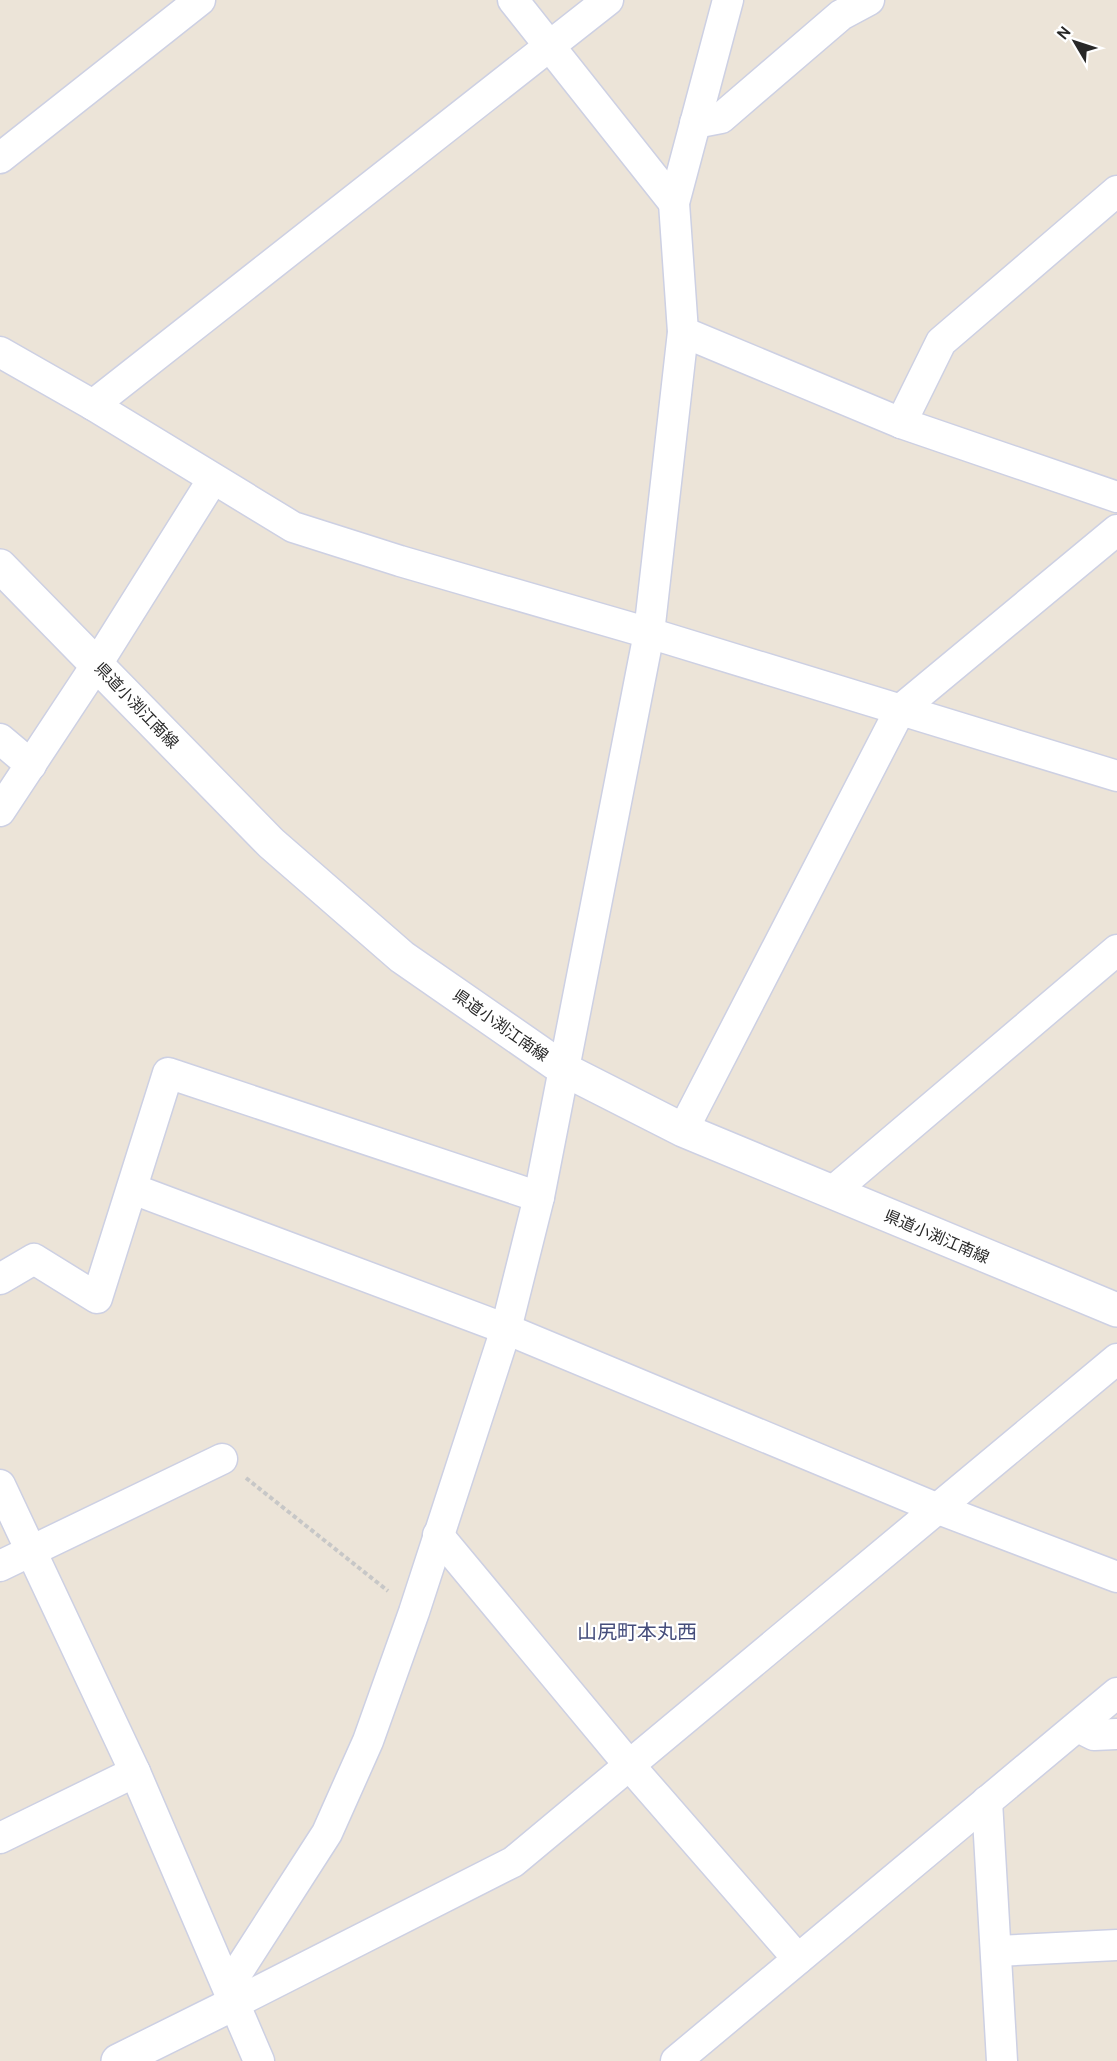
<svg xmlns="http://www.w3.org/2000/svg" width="1117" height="2061" viewBox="0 0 1117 2061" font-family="Cabin,'Noto Sans JP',sans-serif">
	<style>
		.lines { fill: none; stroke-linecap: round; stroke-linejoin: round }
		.street-casing { stroke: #cdd0e3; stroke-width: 33 }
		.secondary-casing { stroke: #cdd0e3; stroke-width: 36 }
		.path { stroke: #c7c7c7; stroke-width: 4; stroke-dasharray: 4.5 3; stroke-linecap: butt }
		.street { stroke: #fff; stroke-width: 30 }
		.secondary { stroke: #fff; stroke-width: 33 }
		.labels { text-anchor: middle; stroke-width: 4.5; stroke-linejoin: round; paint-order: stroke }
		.street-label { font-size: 16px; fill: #282828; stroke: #fff }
		.quarter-label { font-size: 20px; fill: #454d7b; stroke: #fff }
	</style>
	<rect width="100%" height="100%" fill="#ece4d8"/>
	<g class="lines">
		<defs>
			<g id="street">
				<path d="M513,0l161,203"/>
				<path d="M695,123l26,-5 120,-103 28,-15"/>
				<path d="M0,158l200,-158"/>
				<path d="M683,332l218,91 216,74"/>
				<path d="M0,352l93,53 200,122 107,34 249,72 468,143"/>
				<path d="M93,405l515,-405"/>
				<path d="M901,423l40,-81 176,-151"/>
				<path d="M0,739l31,26"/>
				<path d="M0,811l97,-147 116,-185"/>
				<path d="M683,1130l217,-420 217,-180"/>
				<path d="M133,1189l373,140 430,179 181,69"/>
				<path d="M832,1192l285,-242"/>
				<path d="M0,1279l34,-20 63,39 71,-225 371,124"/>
				<path d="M0,1485l135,287 124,289"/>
				<path d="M438,1535l192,231 168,193"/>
				<path d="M0,1566l222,-107"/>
				<path d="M1078,1727l16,8 23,-1"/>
				<path d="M987,1801l15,260"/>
				<path d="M0,1838l135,-66"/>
				<path d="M997,1951l120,-6"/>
				<path d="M228,1987l99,-154 41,-92 46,-129 92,-283 33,-132 110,-564 34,-301 -9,-129 54,-203"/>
				<path d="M235,2003l278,-141 604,-503"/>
				<path d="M676,2061l441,-368"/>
			</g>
			<g id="secondary">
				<path d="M0,566l271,277 131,114 163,113 118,60 434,180"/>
				<path d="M118,2061l117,-58"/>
			</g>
		</defs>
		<use href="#street" class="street-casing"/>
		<use href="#secondary" class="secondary-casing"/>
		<path class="path" d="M246,1478l142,113"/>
		<use href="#street" class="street"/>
		<use href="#secondary" class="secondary"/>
	</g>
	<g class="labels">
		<g class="street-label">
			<text transform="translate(137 705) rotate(46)" y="6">県道小渕江南線</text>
			<text transform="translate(501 1025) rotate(35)" y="6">県道小渕江南線</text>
			<text transform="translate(937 1236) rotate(23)" y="6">県道小渕江南線</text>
		</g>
		<g class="quarter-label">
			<text x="637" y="1639">山尻町本丸西</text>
		</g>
	</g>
	<g transform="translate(1075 42) rotate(309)" stroke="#ffffff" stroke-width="4.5" paint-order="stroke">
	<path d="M0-4.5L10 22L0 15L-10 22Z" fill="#282828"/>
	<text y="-9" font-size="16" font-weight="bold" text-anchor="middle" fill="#282828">N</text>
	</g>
</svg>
